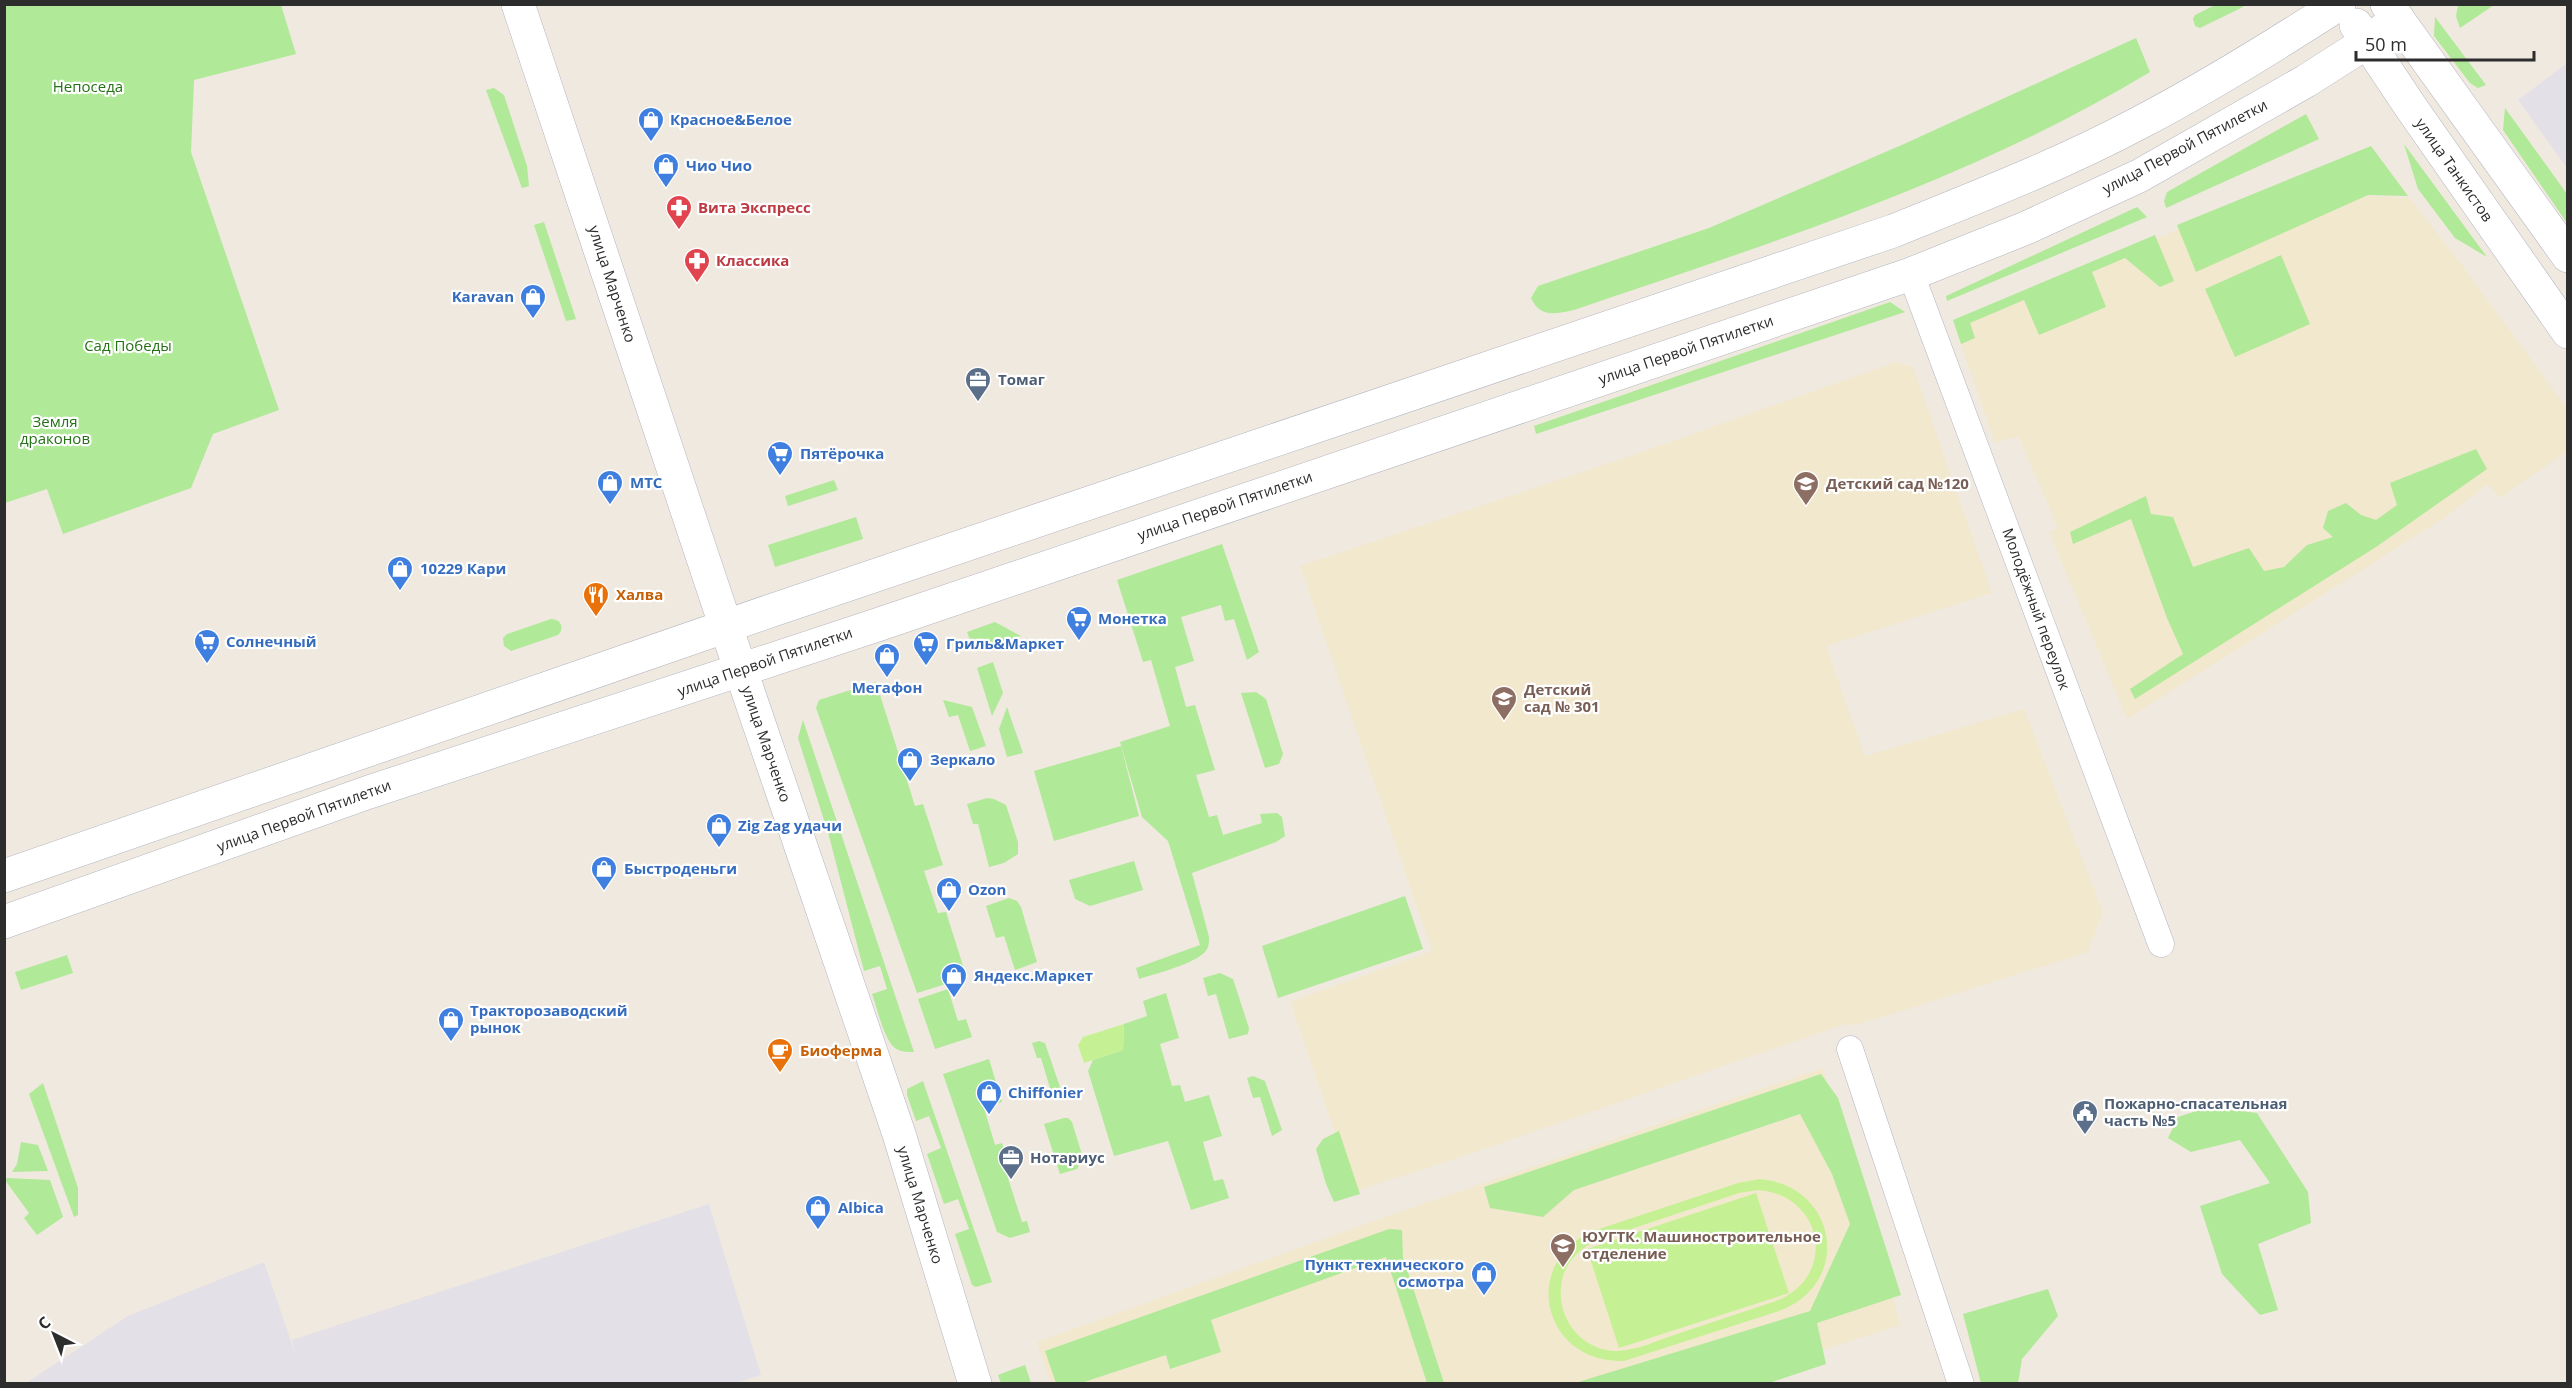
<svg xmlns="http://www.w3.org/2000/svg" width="2572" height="1388" viewBox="0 0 2572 1388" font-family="'Open Sans',sans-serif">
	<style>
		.industrial { fill: #e3e0e8 }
		.education { fill: #f2e8ce }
		.green { fill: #b0e998 }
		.pitch { fill: #c5f194; fill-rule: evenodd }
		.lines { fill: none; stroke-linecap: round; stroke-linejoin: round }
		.street-casing { stroke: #b3b5c2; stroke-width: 27 }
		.secondary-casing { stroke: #b3b5c2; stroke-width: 34 }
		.street { stroke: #fff; stroke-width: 26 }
		.secondary { stroke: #fff; stroke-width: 33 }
		.labels { text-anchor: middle; stroke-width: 4.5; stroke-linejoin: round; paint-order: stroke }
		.park-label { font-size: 15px; fill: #247215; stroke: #fff }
		.shop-label { font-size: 15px; font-weight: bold; fill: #366cbe; stroke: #fff; text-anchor: start }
		.street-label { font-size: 15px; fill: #2d2d2d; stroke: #fff }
		.health-label { font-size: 15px; font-weight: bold; fill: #be3a42; stroke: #fff; text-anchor: start }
		.service-label { font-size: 15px; font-weight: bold; fill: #4e5e75; stroke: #fff; text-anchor: start }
		.education-label { font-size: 15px; font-weight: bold; fill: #785e54; stroke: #fff; text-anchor: start }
		.food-label { font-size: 15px; font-weight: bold; fill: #c56008; stroke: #fff; text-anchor: start }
	</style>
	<rect width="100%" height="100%" fill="#f0e9df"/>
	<g class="industrial">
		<path d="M2567,63v105l-49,-68z"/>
		<path d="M709,1204l52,171 -24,8h-711l102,-67 136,-54 32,94 -4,-16z"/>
	</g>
	<g class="education">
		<path d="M2353,156l19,40 38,2 61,79 79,108 17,24v42l-67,47 -12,-14 -44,34 -317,201 -78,-187 9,-4 -40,-92 -23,7 -41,-119z"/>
		<path d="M1896,362l17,5 79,226 -166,53 39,110 159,-47 79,203 -15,40 -228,72 -18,1 -390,135 -97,31 -65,-189 142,-51 -132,-385 333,-111z"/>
		<path d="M1823,1068l78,257 -186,59 -664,-1 -14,-41 359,-129z"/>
	</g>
	<g class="green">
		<path d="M4,5h277l15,49 -102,26 -3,72 88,258 -66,24 -22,54 -128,46 -16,-45 -42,14z"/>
		<path d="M2215,5v-1l30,1 -4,3 -41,20 -5,-2 -2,-7 2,-4z"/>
		<path d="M2458,5v-1l36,1 -34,23 -4,-12z"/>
		<path d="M2435,17l51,68 -8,3 -8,-5 -36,-47z"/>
		<path d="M2136,38l14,34c-178,108 -380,171 -576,238 -19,4 -34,8 -43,-12l7,-12 171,-58 195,-84z"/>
		<path d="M494,88l10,7 23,71 2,20 -7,2 -36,-98z"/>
		<path d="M2505,108l62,86v29l-64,-93z"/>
		<path d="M2306,114l13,25 -153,69 -2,-7 3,-9z"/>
		<path d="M2404,144l83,113 -32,-19 -37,-49z"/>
		<path d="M2371,146l37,50 -40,-1 -172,77 -19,-47z"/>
		<path d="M2137,207l10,10 -200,84 -1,-5z"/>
		<path d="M544,222l32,97 -10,2 -32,-96z"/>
		<path d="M2155,235l19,46 -14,6 -35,-29 -33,14 14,35 -67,28 -15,-35 -54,23 5,15 -14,6 -8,-24z"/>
		<path d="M2281,255l29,69 -75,33 -30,-68z"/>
		<path d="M1890,302l15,10 -369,122 -2,-8z"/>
		<path d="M2476,449l11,20 -111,78 -241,152 -5,-10 53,-35 -16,-36 -36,-99 -58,25 -3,-12 76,-36 5,18 22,3 20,50 56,-19 15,23 20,-4 23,-22 26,-8 -10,-9 5,-17 18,-8 15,12 15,5 21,-15 -7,-22z"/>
		<path d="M834,480l4,10 -50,16 -3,-10z"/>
		<path d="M856,517l7,22 -88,28 -7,-22z"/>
		<path d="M1222,544l37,108 -12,8 -13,-41 -9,2 -4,-16 -40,12 13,44 -19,6 11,40 9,-2 20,65 -19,5 13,42 8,-2 6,20 39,-12 -2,-9 17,-1 5,4 3,19 -9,6 -84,31 17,64c0,3 0,7 -1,10 -4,15 -54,27 -69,32l-3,-11 64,-23 -32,-104 -26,-24 -22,-75 50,-16 -19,-66 -8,2 -26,-82z"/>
		<path d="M551,619c10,0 14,9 7,16l-47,16 -7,-5 -1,-8 4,-4z"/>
		<path d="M995,622l26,14 -47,14 -7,-18z"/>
		<path d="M993,662l10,31 -11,23 -15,-48z"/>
		<path d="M876,682l39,124 8,-2 20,61 -19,6 14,42 8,-1 19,60 -21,7 2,5 -29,9 -101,-285 3,-8z"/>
		<path d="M1256,692l10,7 17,55 -4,10 -14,4 -24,-75z"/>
		<path d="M943,700l29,7 14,39 -16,5 -12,-36 -9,2z"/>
		<path d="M1007,707l16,46 -16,4 -8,-28z"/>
		<path d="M803,720l111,332c-7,0 -14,0 -19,-4 -11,-8 -18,-41 -23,-54l15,-5 -7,-23 -16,5 -35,-135 -31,-98z"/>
		<path d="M1121,746l18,70 -85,25 -20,-70z"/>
		<path d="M987,798l7,1 12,6 12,37v12l-14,9 -15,4 -11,-43h-5l-6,-20z"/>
		<path d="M1134,861l9,29 -53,16 -15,-7 -6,-19z"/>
		<path d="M1405,896l18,53 -145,49 -16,-52z"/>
		<path d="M1009,898l8,3 4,6 16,55 -22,8 -11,-34 -8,2 -10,-32z"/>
		<path d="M67,955l6,18 -52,17 -6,-18z"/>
		<path d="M1220,973l13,6 16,49 -1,6 -19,5 -13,-45 -8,2 -5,-18z"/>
		<path d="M948,989l10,32 8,-2 6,18 -37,12 -17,-50z"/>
		<path d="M1166,993l13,45 -19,6 12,42 8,-1 5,17 24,-7 13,41 -19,6 11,39 9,-2 6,19 -38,12 -23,-69 -54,15 -26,-85 5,-11 30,-10 1,-26 23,-8 -4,-15z"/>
		<path d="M1039,1041l6,2 16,47v5l-8,3 -12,-40h-4l-5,-15z"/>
		<path d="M989,1059l13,43 -18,6 11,37 7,-2 9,30 -4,2 15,47 5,-1 3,11 -20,6 -13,-6 -54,-158z"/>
		<path d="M1821,1074l17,24 63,197 -84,28 9,41 -57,19h-194l235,-72 40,-87 -18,-50 -32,-60 -226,76 -31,27 -53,-9 -6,-21z"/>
		<path d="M1253,1076l12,5 17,49 -10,6 -12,-39 -7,1 -6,-20z"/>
		<path d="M923,1081l69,201 -16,5 -4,-2 -17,-51 14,-5 -11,-30 -14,5 -17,-50 14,-6 -12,-32 -13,5 -9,-26v-6z"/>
		<path d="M43,1083l35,105v27l-4,2 -45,-123z"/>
		<path d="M2209,1107l48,6 51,79 3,31 -53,21 20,66 -18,5 -38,-41 -22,-68 70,-23 -30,-43 -49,12 -23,-14 10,-21z"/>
		<path d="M1064,1118h4l4,4 11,36 -6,11 -17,5 -16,-50z"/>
		<path d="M1339,1131l21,63 -26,8 -8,-18 -10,-35 7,-10z"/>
		<path d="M21,1142l17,3 10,26 -36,1 5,-8z"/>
		<path d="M7,1178l43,2 13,37 -26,18 -13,-17 5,-5 -24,-33z"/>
		<path d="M1389,1229l13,1 1,27 41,126h-17l-41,-126 -175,63 10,32 -51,17 -4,-14 -85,28h-25l-11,-32z"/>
		<path d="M2048,1289l10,27 -36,43 -4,24h-37l-18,-69z"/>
		<path d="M1025,1365l6,18h-30l-3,-8z"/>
	</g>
	<g class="pitch">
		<path d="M1124,1024l-1,26 -39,13 -6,-18 5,-8z"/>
		<path d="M1760,1179c78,7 93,105 19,132l-155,50c-81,3 -105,-98 -31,-130l145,-48zM1758,1190c66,5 80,87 18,111 -35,12 -70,23 -105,35 -16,6 -35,14 -53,15 -34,1 -60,-30 -57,-63 1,-23 17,-39 37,-48l141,-47z"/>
		<path d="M1756,1193l33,100 -170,55 -32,-99z"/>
	</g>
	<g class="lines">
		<defs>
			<g id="street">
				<path d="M1911,274l250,670"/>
				<path d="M1850,1049l111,335"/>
			</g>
			<g id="secondary">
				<path d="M518,4l208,623 173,507 76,250"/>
				<path d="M2387,4l181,252"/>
				<path d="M2356,25l54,81 158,226"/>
				<path d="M4,876l769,-266 1120,-379c84,-34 167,-66 246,-108 69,-36 135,-77 200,-119"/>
				<path d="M4,922l365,-130 511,-168 1031,-350 115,-46 113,-52 167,-95 61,-39 31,-23"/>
			</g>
		</defs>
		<use href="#street" class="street-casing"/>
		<use href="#secondary" class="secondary-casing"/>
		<use href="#street" class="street"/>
		<use href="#secondary" class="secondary"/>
	</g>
	<defs>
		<symbol id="shop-pin" viewBox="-11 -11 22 30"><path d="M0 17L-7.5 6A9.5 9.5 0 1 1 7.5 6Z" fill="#3f7fe0" stroke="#fff"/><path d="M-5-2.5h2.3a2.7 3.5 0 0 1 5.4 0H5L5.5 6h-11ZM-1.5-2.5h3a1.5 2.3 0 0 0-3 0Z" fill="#fff"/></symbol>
		<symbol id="pharmacy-pin" viewBox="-11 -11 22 30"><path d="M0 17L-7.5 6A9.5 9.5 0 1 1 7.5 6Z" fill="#e0444e" stroke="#fff"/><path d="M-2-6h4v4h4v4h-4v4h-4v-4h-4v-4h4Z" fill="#fff"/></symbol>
		<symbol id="office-pin" viewBox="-11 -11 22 30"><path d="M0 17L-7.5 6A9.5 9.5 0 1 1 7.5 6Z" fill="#5c6f8a" stroke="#fff"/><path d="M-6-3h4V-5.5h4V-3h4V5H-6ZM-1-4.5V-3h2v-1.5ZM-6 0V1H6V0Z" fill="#fff"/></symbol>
		<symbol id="supermarket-pin" viewBox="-11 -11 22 30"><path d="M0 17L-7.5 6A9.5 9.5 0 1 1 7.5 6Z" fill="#3f7fe0" stroke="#fff"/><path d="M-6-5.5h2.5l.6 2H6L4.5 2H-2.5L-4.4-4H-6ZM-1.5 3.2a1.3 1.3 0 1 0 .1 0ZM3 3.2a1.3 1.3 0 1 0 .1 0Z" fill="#fff"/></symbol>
		<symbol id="school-pin" viewBox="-11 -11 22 30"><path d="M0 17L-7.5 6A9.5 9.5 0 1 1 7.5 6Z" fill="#8d6e63" stroke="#fff"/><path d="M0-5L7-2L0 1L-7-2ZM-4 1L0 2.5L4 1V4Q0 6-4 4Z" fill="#fff"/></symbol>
		<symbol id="restaurant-pin" viewBox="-11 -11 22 30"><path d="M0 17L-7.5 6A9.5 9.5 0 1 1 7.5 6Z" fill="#e8710a" stroke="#fff"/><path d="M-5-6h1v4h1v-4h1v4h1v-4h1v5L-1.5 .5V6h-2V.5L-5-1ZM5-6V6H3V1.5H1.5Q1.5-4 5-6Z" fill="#fff"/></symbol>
		<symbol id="cafe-pin" viewBox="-11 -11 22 30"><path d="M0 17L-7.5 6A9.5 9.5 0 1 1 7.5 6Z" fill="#e8710a" stroke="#fff"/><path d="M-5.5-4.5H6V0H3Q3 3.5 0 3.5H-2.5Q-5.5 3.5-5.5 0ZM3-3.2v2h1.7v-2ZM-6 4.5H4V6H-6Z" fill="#fff"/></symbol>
		<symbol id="civic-pin" viewBox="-11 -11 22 30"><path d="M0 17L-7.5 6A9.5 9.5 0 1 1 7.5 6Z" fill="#5c6f8a" stroke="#fff"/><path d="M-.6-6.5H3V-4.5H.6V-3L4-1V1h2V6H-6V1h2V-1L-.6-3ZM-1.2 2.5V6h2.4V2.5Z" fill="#fff"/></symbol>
		<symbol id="university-pin" viewBox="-11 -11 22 30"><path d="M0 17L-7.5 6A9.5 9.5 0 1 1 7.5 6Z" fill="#8d6e63" stroke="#fff"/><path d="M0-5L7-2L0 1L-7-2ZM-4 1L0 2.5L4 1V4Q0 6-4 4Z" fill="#fff"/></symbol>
	</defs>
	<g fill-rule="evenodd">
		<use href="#shop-pin" x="636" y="105" width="30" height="40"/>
		<use href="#shop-pin" x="651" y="151" width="30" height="40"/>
		<use href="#pharmacy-pin" x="664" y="193" width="30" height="40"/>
		<use href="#pharmacy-pin" x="682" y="246" width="30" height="40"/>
		<use href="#shop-pin" x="518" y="282" width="30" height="40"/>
		<use href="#office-pin" x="963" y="365" width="30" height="40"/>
		<use href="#supermarket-pin" x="765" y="439" width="30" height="40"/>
		<use href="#shop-pin" x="595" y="468" width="30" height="40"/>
		<use href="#school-pin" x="1791" y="469" width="30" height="40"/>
		<use href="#shop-pin" x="385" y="554" width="30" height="40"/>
		<use href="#restaurant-pin" x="581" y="580" width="30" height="40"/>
		<use href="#supermarket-pin" x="1064" y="604" width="30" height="40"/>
		<use href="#supermarket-pin" x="192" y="627" width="30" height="40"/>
		<use href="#supermarket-pin" x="911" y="629" width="30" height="40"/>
		<use href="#shop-pin" x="872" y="641" width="30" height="40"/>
		<use href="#school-pin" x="1489" y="684" width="30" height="40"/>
		<use href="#shop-pin" x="895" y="745" width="30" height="40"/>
		<use href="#shop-pin" x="704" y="811" width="30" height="40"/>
		<use href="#shop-pin" x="589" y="854" width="30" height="40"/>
		<use href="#shop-pin" x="934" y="875" width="30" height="40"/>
		<use href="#shop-pin" x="939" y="961" width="30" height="40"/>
		<use href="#shop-pin" x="436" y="1005" width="30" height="40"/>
		<use href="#cafe-pin" x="765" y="1036" width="30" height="40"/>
		<use href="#shop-pin" x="974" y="1078" width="30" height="40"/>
		<use href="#civic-pin" x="2070" y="1098" width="30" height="40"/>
		<use href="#office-pin" x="996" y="1143" width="30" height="40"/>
		<use href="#shop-pin" x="803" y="1193" width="30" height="40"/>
		<use href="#university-pin" x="1548" y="1231" width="30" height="40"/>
		<use href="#shop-pin" x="1469" y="1259" width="30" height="40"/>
	</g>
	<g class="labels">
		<g class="park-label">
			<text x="88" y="92">Непоседа</text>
			<text x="128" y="351">Сад Победы</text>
			<text x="55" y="427">Земля<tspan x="55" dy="17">драконов</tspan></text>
		</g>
		<g class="shop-label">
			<text x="670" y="125">Красное&amp;Белое</text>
			<text x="686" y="171">Чио Чио</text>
			<text x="514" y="302" text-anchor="end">Karavan</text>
			<text x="800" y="459">Пятёрочка</text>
			<text x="630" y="488">МТС</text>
			<text x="420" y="574">10229 Кари</text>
			<text x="1098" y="624">Монетка</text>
			<text x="226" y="647">Солнечный</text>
			<text x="946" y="649">Гриль&amp;Маркет</text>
			<text x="887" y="693" text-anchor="middle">Мегафон</text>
			<text x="930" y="765">Зеркало</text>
			<text x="738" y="831">Zig Zag удачи</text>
			<text x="624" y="874">Быстроденьги</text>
			<text x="968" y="895">Ozon</text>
			<text x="974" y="981">Яндекс.Маркет</text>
			<text x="470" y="1016">Тракторозаводский<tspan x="470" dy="17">рынок</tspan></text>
			<text x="1008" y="1098">Chiffonier</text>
			<text x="838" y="1213">Albica</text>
			<text x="1464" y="1270" text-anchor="end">Пункт технического<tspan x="1464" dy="17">осмотра</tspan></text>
		</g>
		<g class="street-label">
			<text transform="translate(2185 147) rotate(-28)" y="5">улица Первой Пятилетки</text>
			<text transform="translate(2454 170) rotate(55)" y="5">улица Танкистов</text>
			<text transform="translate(612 284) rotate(72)" y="5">улица Марченко</text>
			<text transform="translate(1686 350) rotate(-19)" y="5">улица Первой Пятилетки</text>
			<text transform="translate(1225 506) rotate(-19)" y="5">улица Первой Пятилетки</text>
			<text transform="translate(2036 609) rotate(70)" y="5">Молодёжный переулок</text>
			<text transform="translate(765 662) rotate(-19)" y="5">улица Первой Пятилетки</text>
			<text transform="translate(766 744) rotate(71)" y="5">улица Марченко</text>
			<text transform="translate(304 816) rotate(-20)" y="5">улица Первой Пятилетки</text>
			<text transform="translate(920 1205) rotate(73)" y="5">улица Марченко</text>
		</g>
		<g class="health-label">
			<text x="698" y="213">Вита Экспресс</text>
			<text x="716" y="266">Классика</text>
		</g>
		<g class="service-label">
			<text x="998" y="385">Томаг</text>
			<text x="2104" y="1109">Пожарно-спасательная<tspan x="2104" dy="17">часть №5</tspan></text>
			<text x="1030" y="1163">Нотариус</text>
		</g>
		<g class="education-label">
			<text x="1826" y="489">Детский сад №120</text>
			<text x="1524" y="695">Детский<tspan x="1524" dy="17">сад № 301</tspan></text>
			<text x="1582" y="1242">ЮУГТК. Машиностроительное<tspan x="1582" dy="17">отделение</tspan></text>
		</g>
		<g class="food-label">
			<text x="616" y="600">Халва</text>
			<text x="800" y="1056">Биоферма</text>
		</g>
	</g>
	<rect width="2572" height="1388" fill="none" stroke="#2d2d2d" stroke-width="12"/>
	<g transform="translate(54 1334) rotate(318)" stroke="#ffffff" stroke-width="4.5" paint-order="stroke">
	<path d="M0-4.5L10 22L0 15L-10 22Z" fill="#2d2d2d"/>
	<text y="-9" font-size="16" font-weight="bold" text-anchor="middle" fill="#2d2d2d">С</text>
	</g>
	<path d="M2356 51v9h178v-9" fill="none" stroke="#2d2d2d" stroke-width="3"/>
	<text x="2365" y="51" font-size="18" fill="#2d2d2d" stroke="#ffffff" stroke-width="4.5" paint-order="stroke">50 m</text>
</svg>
